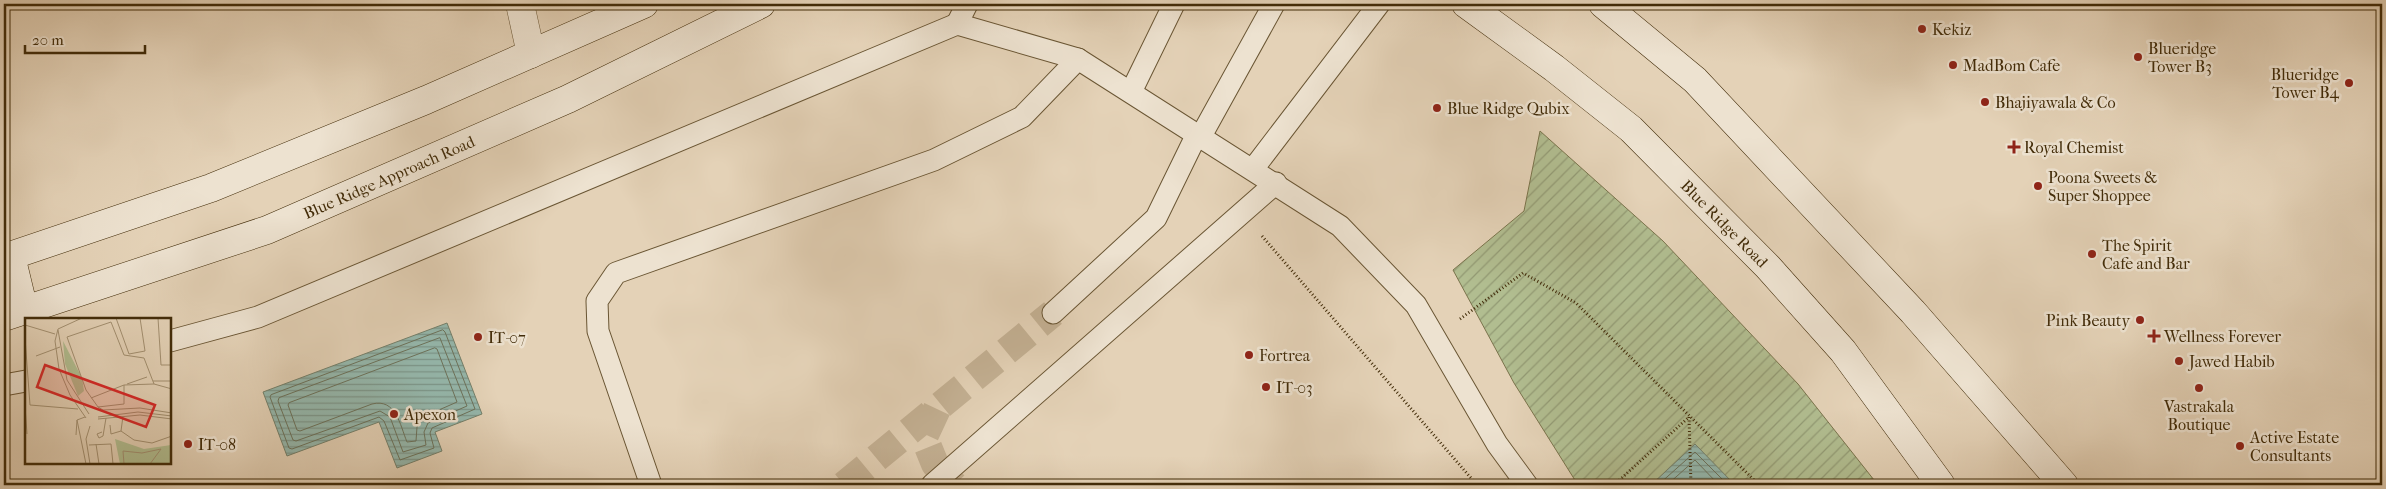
<svg xmlns="http://www.w3.org/2000/svg" width="2386" height="489" viewBox="0 0 2386 489" font-family="'IM FELL French Canon',serif">
	<style>
		.garden { fill: url(#garden-furrows); stroke: #7a744c }
		.water { fill: url(#water-rules); stroke: #74806b }
		.lines { fill: none; stroke-linecap: round; stroke-linejoin: round }
		.shore { stroke: #6c725b; stroke-width: 1 }
		.street-tunnel { stroke: #c4b194; stroke-width: 28; stroke-dasharray: 28 14; stroke-linecap: butt }
		.lane-casing { stroke: #6a5634; stroke-width: 23 }
		.street-casing { stroke: #6a5634; stroke-width: 29 }
		.secondary-casing { stroke: #422c09; stroke-width: 29 }
		.path { stroke: #422c09; stroke-width: 3; stroke-dasharray: 1 2.5; stroke-linecap: butt }
		.lane { stroke: #ede2d0; stroke-width: 21 }
		.street { stroke: #ede2d0; stroke-width: 28 }
		.secondary { stroke: #ede2d0; stroke-width: 28 }
		.poi-dot { fill: #8f2418; stroke: #ede2d0; stroke-width: 2 }
		.labels { text-anchor: middle; stroke-width: 5; stroke-linejoin: round; paint-order: stroke }
		.poi-label { font-size: 16px; fill: #422c09; stroke: #ede2d0; text-anchor: start }
		.street-label { font-size: 16px; fill: #422c09; stroke: #ede2d0 }
		.inset-road { fill: none; stroke: #a39071; stroke-width: 1 }
		.view { fill: #d62828; fill-opacity: 0.15; stroke: #d62828; stroke-width: 2.5 }
		.inset-edge { fill: none; stroke: #422c09; stroke-width: 2.5 }
	</style>
	<defs>
		<pattern id="garden-furrows" width="10" height="10" patternUnits="userSpaceOnUse" patternTransform="scale(1.25)"><rect width="10" height="10" fill="#b1bd90"/><path d="M-1 1l2-2M0 10L10 0M9 11l2-2" fill="none" stroke="#929a74"/></pattern>
		<pattern id="water-rules" width="6" height="5" patternUnits="userSpaceOnUse" patternTransform="scale(1.25)"><rect width="6" height="5" fill="#95b8ad"/><path d="M0 2.5h6" fill="none" stroke="#7b968b"/></pattern>
	</defs>
	<rect width="100%" height="100%" fill="#e4d2b7"/>
	<filter id="stains"><feTurbulence type="fractalNoise" baseFrequency=".004" numOctaves="4"/><feColorMatrix values="0 0 0 0 .2 0 0 0 0 .09 0 0 0 0 .02 0 0 0 .5 -.17"/></filter>
	<radialGradient id="worn" r=".72"><stop offset=".6" stop-color="#630" stop-opacity="0"/><stop offset="1" stop-color="#630" stop-opacity=".3"/></radialGradient>
	<path class="garden" d="M1540,131l123,110 135,143 80,101h-300l-64,-102 -61,-113 71,-59z"/>
	<g class="water">
		<path d="M447,323l35,91 -47,18 7,19 -45,17 -18,-46 -92,34 -24,-64z"/>
		<path d="M1695,444l40,41h-84z"/>
	</g>
	<g class="lines">
		<g class="shore">
			<path d="M443,330l2,2 30,77 -43,19 -2,5 4,15 -34,12 -16,-39 -5,-4 -87,32 -3,-1 -19,-51 1,-2z"/>
			<path d="M440,338l27,68 -39,17 -4,9 2,13 -23,7 -13,-35 -10,-6 -84,30 -3,-1 -15,-39 1,-3z"/>
			<path d="M435,348l2,1 20,53 -34,15 -6,10 -1,14 -9,1c-7,-17 -11,-44 -35,-38l-72,27 -3,-1 -9,-25 1,-2z"/>
			<path d="M1658,485l37,-33 33,33"/>
			<path d="M1667,485l28,-25 24,25"/>
		</g>
		<g class="street-tunnel">
			<path d="M937,409l-13,28 11,27 19,21"/>
			<path d="M844,485l209,-172"/>
		</g>
		<defs>
			<g id="lane">
				<path d="M957,24l10,-20"/>
				<path d="M1131,92l43,-88"/>
				<path d="M1201,136l73,-132"/>
				<path d="M1253,169l126,-165"/>
				<path d="M1053,313l103,-95 41,-84"/>
				<path d="M170,341l88,-24 699,-293 121,35 262,167 76,79 81,139 30,41"/>
				<path d="M4,385l22,-4"/>
				<path d="M651,485l-53,-154 -1,-30 19,-28 318,-113 88,-43 56,-58"/>
				<path d="M932,485l344,-302"/>
			</g>
			<path id="street" d="M520,4l11,50"/>
			<g id="secondary">
				<path id="s1" d="M1466,4l88,64 77,61 137,138 75,84 98,134"/>
				<path d="M1603,4l92,76 218,232 151,173"/>
				<path d="M11,256l13,54"/>
				<path d="M4,258l207,-70 215,-88 218,-96"/>
				<path id="s2" d="M4,317l263,-87 301,-131 193,-95"/>
			</g>
		</defs>
		<use href="#lane" class="lane-casing"/>
		<use href="#street" class="street-casing"/>
		<use href="#secondary" class="secondary-casing"/>
		<g class="path">
			<path d="M1262,236l215,249"/>
			<path d="M1460,319l63,-46 53,30 183,182"/>
			<path d="M1689,417l2,68"/>
			<path d="M1614,485l75,-68"/>
		</g>
		<use href="#lane" class="lane"/>
		<use href="#street" class="street"/>
		<use href="#secondary" class="secondary"/>
	</g>
	<g class="poi-dot">
		<circle cx="1922" cy="29" r="5"/>
		<circle cx="2138" cy="57" r="5"/>
		<circle cx="1953" cy="65" r="5"/>
		<circle cx="2349" cy="83" r="5"/>
		<circle cx="1985" cy="102" r="5"/>
		<circle cx="1437" cy="108" r="5"/>
		<path d="M2011.5 139.5h5v5h5v5h-5v5h-5v-5h-5v-5h5z"/>
		<circle cx="2038" cy="186" r="5"/>
		<circle cx="2092" cy="254" r="5"/>
		<circle cx="2140" cy="320" r="5"/>
		<path d="M2151.5 328.5h5v5h5v5h-5v5h-5v-5h-5v-5h5z"/>
		<circle cx="478" cy="337" r="5"/>
		<circle cx="1249" cy="355" r="5"/>
		<circle cx="2179" cy="361" r="5"/>
		<circle cx="1266" cy="387" r="5"/>
		<circle cx="2199" cy="388" r="5"/>
		<circle cx="394" cy="414" r="5"/>
		<circle cx="188" cy="444" r="5"/>
		<circle cx="2240" cy="446" r="5"/>
	</g>
	<g class="labels">
		<g class="poi-label">
			<text x="1932" y="35">Kekiz</text>
			<text x="2148" y="54">Blueridge<tspan x="2148" dy="18">Tower B3</tspan></text>
			<text x="1963" y="71">MadBom Cafe</text>
			<text x="2339" y="80" text-anchor="end">Blueridge<tspan x="2339" dy="18">Tower B4</tspan></text>
			<text x="1995" y="108">Bhajiyawala &amp; Co</text>
			<text x="1447" y="114">Blue Ridge Qubix</text>
			<text x="2024" y="153">Royal Chemist</text>
			<text x="2048" y="183">Poona Sweets &amp;<tspan x="2048" dy="18">Super Shoppee</tspan></text>
			<text x="2102" y="251">The Spirit<tspan x="2102" dy="18">Cafe and Bar</tspan></text>
			<text x="2130" y="326" text-anchor="end">Pink Beauty</text>
			<text x="2164" y="342">Wellness Forever</text>
			<text x="488" y="343">IT-07</text>
			<text x="1259" y="361">Fortrea</text>
			<text x="2189" y="367">Jawed Habib</text>
			<text x="1276" y="393">IT-03</text>
			<text x="2199" y="412" text-anchor="middle">Vastrakala<tspan x="2199" dy="18">Boutique</tspan></text>
			<text x="404" y="420">Apexon</text>
			<text x="2250" y="443">Active Estate<tspan x="2250" dy="18">Consultants</tspan></text>
			<text x="198" y="450">IT-08</text>
		</g>
		<g class="street-label">
			<text dy="6" stroke="none"><textPath href="#s2" startOffset="410">Blue Ridge Approach Road</textPath></text>
			<text dy="6" stroke="none"><textPath href="#s1" startOffset="340">Blue Ridge Road</textPath></text>
		</g>
	</g>
	<g transform="translate(25 318)">
		<rect width="146" height="146" fill="#e4d2b7"/>
		<path d="M90,121l29,10 27,-4v19h-51z" fill="#b1bd90"/>
		<path d="M38,23l19,37 2,13 -6,5 -13,-32z" fill="#b1bd90"/>
		<path class="inset-road" d="M91,0l13,36 16,-3 -5,-33M133,0l3,47h11M0,7l30,9M33,11l-3,12 4,28 11,26 16,23M33,11l24,-11M33,12l9,50 22,34M0,20l5,67 48,4M11,38l24,-9M128,63h19M102,66l20,-7M129,66l18,5M99,67l30,-1 -10,-26 -20,-3 -13,-33 -44,15 19,53 12,17 5,3 37,-2 32,5M66,80l33,-13v19l-26,3M0,88l2,28M98,98l-2,15 13,9 18,3 20,-7M60,99l-8,3 9,44M73,99l40,-5 34,4M73,101l42,-4 32,4M85,107l1,9 10,-3M65,108l-4,13 4,25M77,114l-5,2 2,4 4,-2 3,-18M51,117l1,-15M71,126l3,20M64,127l22,-1 2,20M99,146l-1,-13 19,2 19,-4 -11,15"/>
		<path class="view" d="M20,47l110,40 -9,22 -109,-40z"/>
		<rect width="146" height="146" class="inset-edge"/>
	</g>
	<rect width="2386" height="489" fill="none" stroke="#e4d2b7" stroke-width="20"/>
	<rect x="5" y="5" width="2376" height="479" fill="none" stroke="#422c09" stroke-width="2.5"/>
	<rect x="10" y="10" width="2366" height="469" fill="none" stroke="#422c09"/>
	<path d="M25 45v8h120v-8" fill="none" stroke="#422c09" stroke-width="2.5"/>
	<text x="32" y="45" font-size="15" fill="#422c09" stroke="#ede2d0" stroke-width="4" paint-order="stroke">20 m</text>
	<rect width="100%" height="100%" filter="url(#stains)"/>
	<rect width="100%" height="100%" fill="url(#worn)"/>
</svg>
